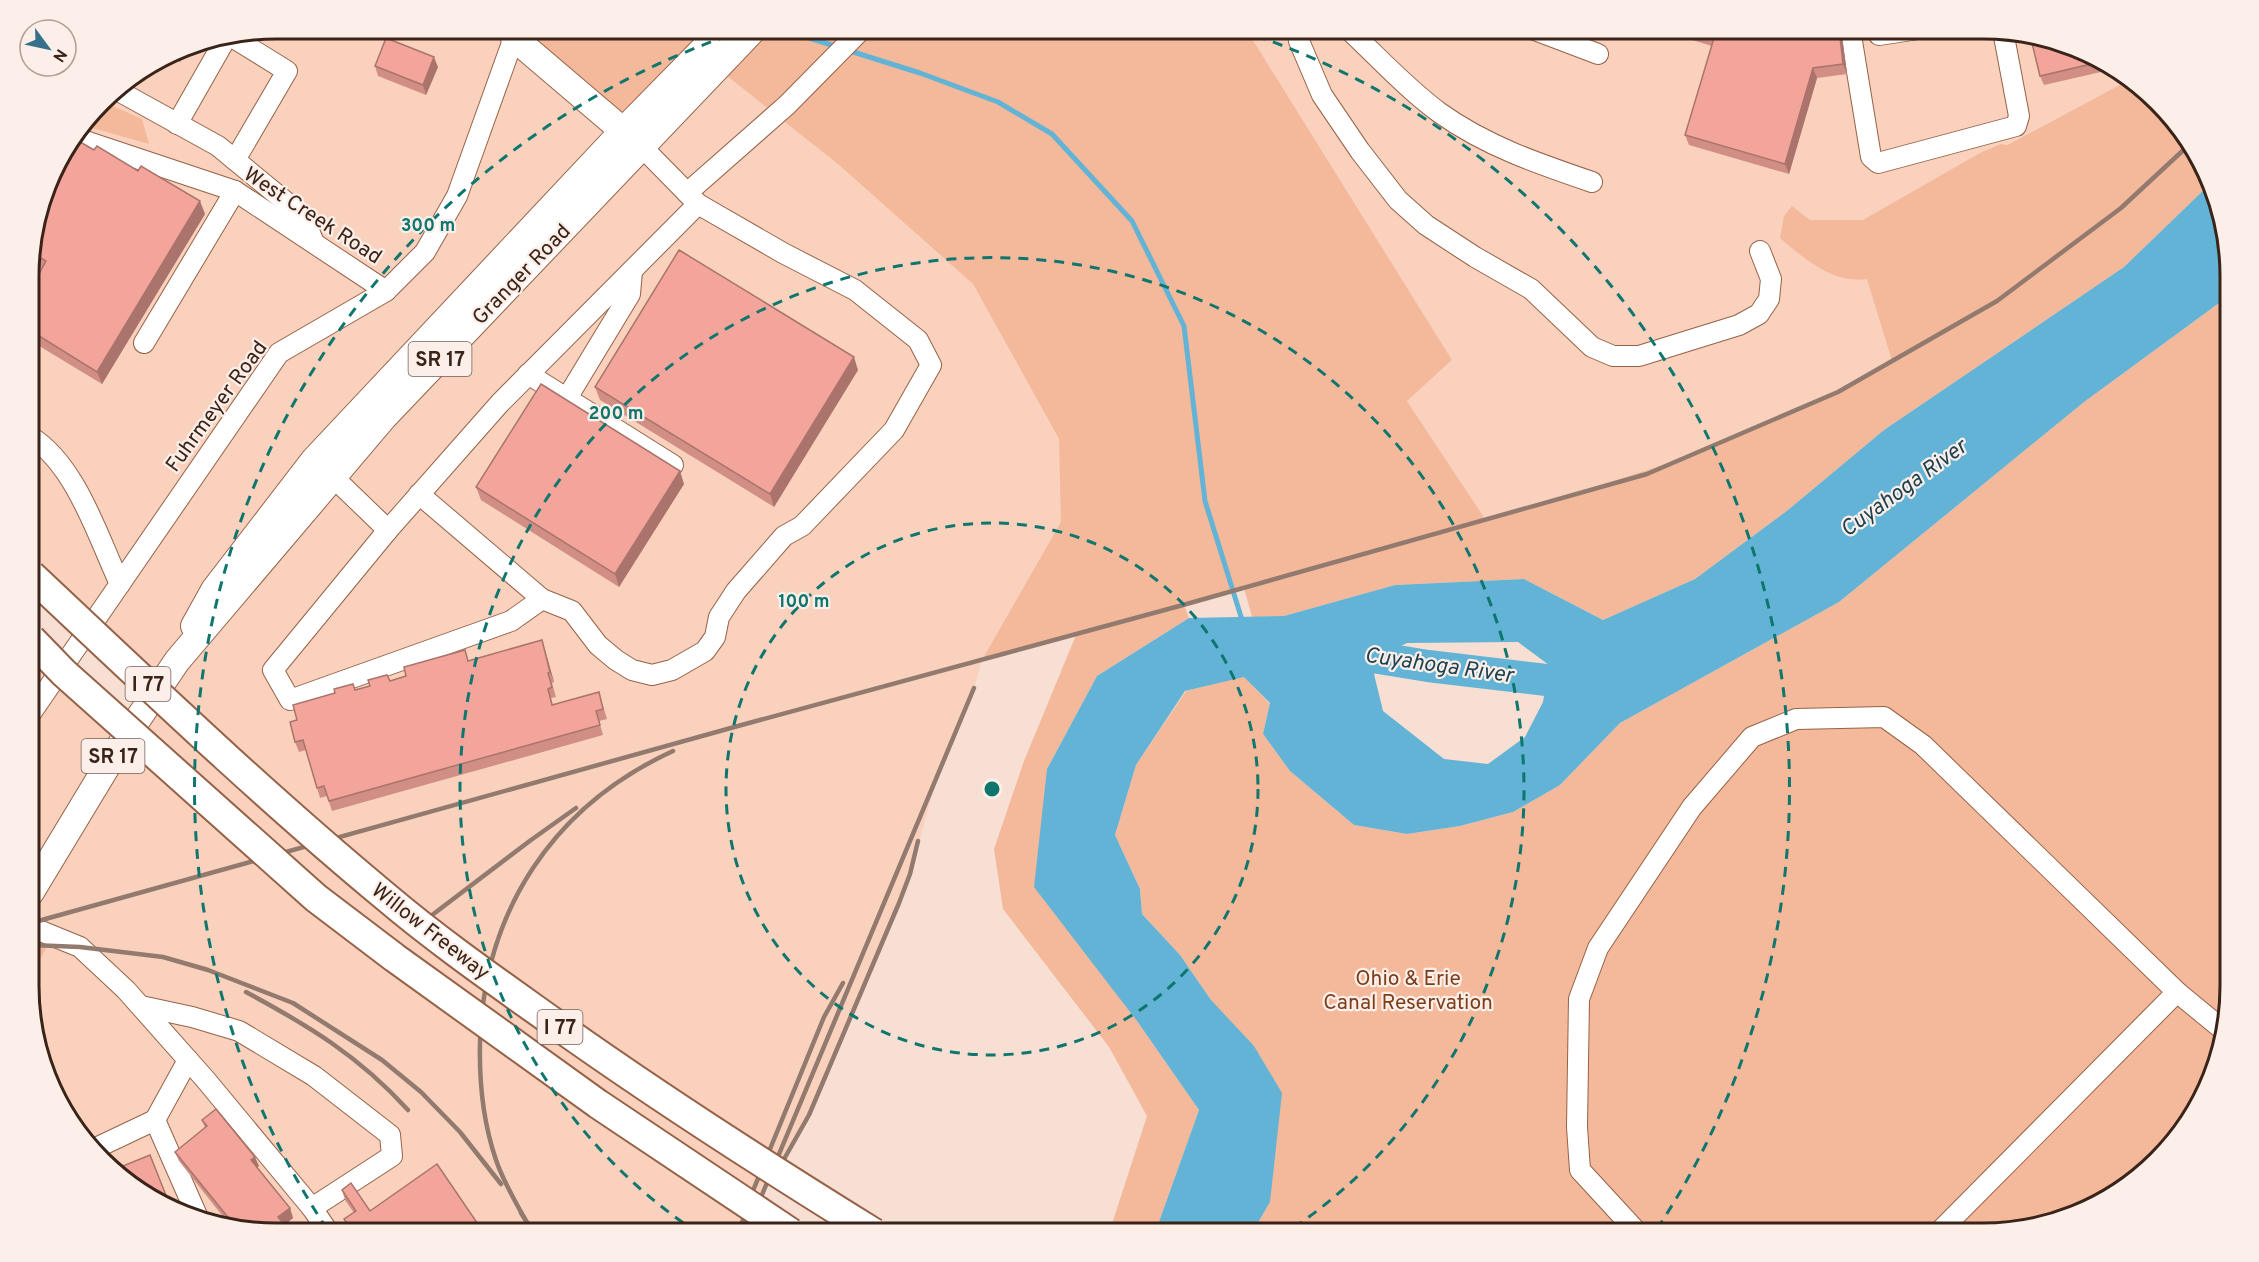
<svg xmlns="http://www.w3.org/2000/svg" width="2259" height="1262" viewBox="0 0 2259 1262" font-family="Overpass,sans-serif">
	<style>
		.built { fill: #f9d1bd }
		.green { fill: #f4b99b }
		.water { fill: #62b3d5; fill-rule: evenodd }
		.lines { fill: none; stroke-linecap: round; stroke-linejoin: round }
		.stream { stroke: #62b3d5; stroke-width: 5 }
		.river { stroke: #62b3d5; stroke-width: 32 }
		.minor-casing { stroke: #966247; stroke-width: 22 }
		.major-casing { stroke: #966247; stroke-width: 28 }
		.minor { stroke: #fff; stroke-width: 20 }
		.major { stroke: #fff; stroke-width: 26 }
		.rail { stroke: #927a6e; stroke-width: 4.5 }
		.highway-bridge-casing { stroke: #966247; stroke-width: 32; stroke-linecap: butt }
		.highway-bridge { stroke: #fff; stroke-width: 28 }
		.wall { fill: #d18e85 }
		.shaded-wall { fill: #aa746c }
		.building { fill: #f3a59b; stroke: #aa746c; stroke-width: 1.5 }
		.ring { fill: none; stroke: #0f766e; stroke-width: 3; stroke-dasharray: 10 8 }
		.labels { text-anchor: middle; stroke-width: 4.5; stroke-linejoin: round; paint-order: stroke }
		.shield { fill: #fcefe9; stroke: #746057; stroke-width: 1.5 }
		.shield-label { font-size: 20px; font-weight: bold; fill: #3a2318 }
		.street-label { font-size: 21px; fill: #3a2318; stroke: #fcefe9 }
		.park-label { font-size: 21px; fill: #7c3e19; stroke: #fcefe9 }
		.water-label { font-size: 22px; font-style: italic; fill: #1d4251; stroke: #fcefe9 }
		.rim { fill: none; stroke: #3a2318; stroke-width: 3 }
		.centre { fill: #0f766e; stroke: #fcefe9; stroke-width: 3 }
		.ring-label { font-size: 18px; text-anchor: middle; font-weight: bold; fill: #0f766e; stroke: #fcefe9; stroke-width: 4.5; stroke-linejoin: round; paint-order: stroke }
	</style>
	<rect width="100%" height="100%" fill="#f8dfd3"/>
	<g class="built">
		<path d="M276,29h241l200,39 122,97 134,119 86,155 3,82 -80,139 -9,31 -36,87 -27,96 -11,29 -90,212 -11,22 -35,55 -21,41h-467l-63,-8 -60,-24 -82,-77 -39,-106v-110l23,-55 -23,27v-216l89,73 40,-51 -129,-132v-310l23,-78 58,-76 69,-43z"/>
		<path d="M1246,29h738l64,8 59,24 20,20 -275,145 40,134 -54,32 -173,72 -85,28 -95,28 -78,-119 45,-41z"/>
	</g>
	<g class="green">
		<path d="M517,29h729l206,331 -45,41 78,118 95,-27 85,-28 173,-72 54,-31 -25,-82c-33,5 -63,-20 -87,-41l4,-22 8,-10 18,14h53l117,-67 21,-9 6,1 120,-64 62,58 22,44 -87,84 -240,163 -96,80 -93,69 -92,41 -79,-41 -129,6 -111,31 -32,1 -8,-29 -60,17 5,13 -92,58 -50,93 90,252 62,89 -44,123h-46l38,-117 -38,-69 -106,-138 -9,-60 30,-88 52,-126 -94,25 79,-138 -2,-83 -86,-155 -134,-119 -122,-97 -93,62z"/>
		<path d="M104,102l38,17 7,25 -64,-18z"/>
		<path d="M2230,295v707l-32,108 -40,51 -51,39 -108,33h-747l18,-31 -59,-202 -31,-45 -38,-41 -2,-25 -25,-54 21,-70 50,-74 58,-15 26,28 -7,30 27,37 64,54 53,9 53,-8 53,-14 47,-27 60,-62 219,-121 245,-200z"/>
		<path d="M31,938l17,7 -17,31z"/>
	</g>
	<path class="water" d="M2211,183c16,34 19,75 19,112l-146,107 -245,200 -219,121 -60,62 -47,27 -53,14 -53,8 -53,-9 -64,-54 -27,-37 7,-31 -26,-26 -59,14 -49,74 -21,70 25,54 2,25 38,41 31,45 43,46 28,47 -12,109 -18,31h-97l44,-123 -62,-89 -103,-134 13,-118 50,-93 92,-58 95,-2 111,-31 129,-6 79,41 92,-41 93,-69 96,-80 240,-163zM1518,642l31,23 -6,37 -18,35 -37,27 -44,-5 -61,-48 -9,-37 12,-21 21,-10z"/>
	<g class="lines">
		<g class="stream">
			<path d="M780,29l58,18"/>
			<path d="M847,50l73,23 78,29 54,32 80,87 52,105 21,175 38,122"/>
		</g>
		<path class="river" d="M1342,652l86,14 152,18 9,-5"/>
		<defs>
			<g id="minor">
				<path d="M1297,29l2,12 23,54 38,56 38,49 28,25 49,32 56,32 61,58 21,9h26l100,-31 20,-11 10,-15 2,-20 -11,-28"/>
				<path d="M1348,29c30,28 59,60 92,84 46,33 99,51 152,69"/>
				<path d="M1532,29l66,25"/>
				<path d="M1850,29l21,128 7,6 138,-37 3,-10 -16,-85"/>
				<path d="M1879,35l39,-6"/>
				<path d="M232,37l55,34 -52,89"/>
				<path d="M115,89l103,57 85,70 11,27"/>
				<path d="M177,124l49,-86"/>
				<path d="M76,138l159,53 151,100"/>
				<path d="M687,193l100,-88 75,-76"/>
				<path d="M144,343l91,-152"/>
				<path d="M528,374l145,91"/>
				<path d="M567,398l63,-104 2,-23"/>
				<path d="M31,437c45,28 67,100 89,147"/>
				<path d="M332,476l56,54 112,-127 198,-199 -56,-57"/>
				<path d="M388,530l-115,140 17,30 221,-79 31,-22 -123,-105"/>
				<path d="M542,599l30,12 26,34 18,15 16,10 20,5 20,-5 33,-19 10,-14 4,-20 17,-26 48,-55 18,-10 92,-96 37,-65 -13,-25 -63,-50 -72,-37 -85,-49"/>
				<path d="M31,713l248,-360 107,-62 39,-39 32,-56 60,-167"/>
				<path d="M31,927l49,20 46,43 79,89 107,129 80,-52 -2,-21 -76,-59 -75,-45 -47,-14 -51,-11"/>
				<path d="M188,1060l-33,60 44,100"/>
				<path d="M96,1148l59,-28"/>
				<path d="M312,1208l17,25"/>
				<path d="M1638,1233l-58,-63 -3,-43 2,-128 19,-51 94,-141 60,-70 44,-18 88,-2 39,28 254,247 45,37"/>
				<path d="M1938,1233l239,-241"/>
			</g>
			<g id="major">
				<path d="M514,38l121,103"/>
				<path d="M194,626l20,-36 100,-130 310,-330 99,-101"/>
				<path d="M31,892l84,-139 62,-92 207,-244 370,-388"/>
			</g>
		</defs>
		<use href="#minor" class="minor-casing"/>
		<use href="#major" class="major-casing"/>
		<use href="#minor" class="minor"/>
		<use href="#major" class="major"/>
		<g class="rail">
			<path d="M31,923l707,-197 445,-121 464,-131 191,-82 159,-91 124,-93 70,-65"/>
			<path d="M415,928l116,-88 45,-32"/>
			<path d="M31,945l49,2 83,10 45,13 85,33 89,57 39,32 39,40 41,52"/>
			<path d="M246,992c63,34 113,64 162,118"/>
			<path d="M783,1161l26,-46 90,-212 11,-29 8,-33"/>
			<path d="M521,1213l13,20"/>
			<path d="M526,1221c-11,-20 -23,-40 -30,-61 -13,-38 -17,-78 -16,-118 4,-131 73,-236 193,-291"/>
			<path d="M741,1226l9,-28 74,-181 19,-34"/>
			<path d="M746,1233l228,-545"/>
		</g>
		<defs>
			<g id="highway-bridge">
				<path d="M31,575c116,109 232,220 355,322 52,44 108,83 164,123 105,75 214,145 324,213"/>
				<path d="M31,639l33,34 252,225 79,60 203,146 193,129"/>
			</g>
		</defs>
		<use href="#highway-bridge" class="highway-bridge-casing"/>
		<use href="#highway-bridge" class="highway-bridge"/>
	</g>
	<g class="wall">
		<path d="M1653,28h188l6,46 -30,4 -28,96 -100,-29 -4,-10 27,-89z"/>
		<path d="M2048,37l59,24 7,8 -70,16 -4,-9z"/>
		<path d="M181,47l-1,15 -12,-6z"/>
		<path d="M375,66l63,1 -12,28 -48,-19z"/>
		<path d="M205,214l-103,170 -71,-43v-53l11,-19 -11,-7v-18z"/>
		<path d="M858,370l-84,137 -174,-107 -5,-13z"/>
		<path d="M684,484l-65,103 -138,-87 -5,-13z"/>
		<path d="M545,650l9,32 -2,1 4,14 -5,1 2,7 46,-13 8,27 -8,2 4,14 -271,76 -5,-15 -7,2 -14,-48 -7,2 -4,-10 2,-22 38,-27 20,-3 113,-29z"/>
		<path d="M202,1120l57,46 -2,1 33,41 3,10 -18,15 -43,-5 -53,-67 -4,-9 30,-24z"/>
		<path d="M342,1190l28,21 114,22h-133l-3,-4 -4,-10 10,-6 -9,-13z"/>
	</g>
	<g class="shaded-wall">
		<path d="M1839,28h2l6,46 -4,-10z"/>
		<path d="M188,46l-8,16 -4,-10 5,-5z"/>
		<path d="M434,57l4,10 -12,28 -3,-10z"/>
		<path d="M1813,68l4,10 -28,96 -4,-10z"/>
		<path d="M200,201l5,13 -103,170 -5,-12z"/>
		<path d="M854,357l4,13 -84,137 -4,-13z"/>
		<path d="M680,471l4,13 -65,103 -4,-13z"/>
		<path d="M542,640l3,10 9,32 -4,-10z"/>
		<path d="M255,1157l4,9 -4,3 -4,-9z"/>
		<path d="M290,1208l3,10 -11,9 -4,-10z"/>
	</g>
	<g class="building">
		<path d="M1683,28h156l4,36 -30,4 -28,96 -100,-29 29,-97z"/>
		<path d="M2030,35l18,2 56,24 -64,15z"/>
		<path d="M386,38l48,19 -11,28 -48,-19z"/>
		<path d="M75,139l19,11 3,-4 41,25 3,-5 59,35 -103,171 -66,-41v-43l15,-27 -15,-9v-8l23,-78z"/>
		<path d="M679,250l175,107 -84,137 -175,-107z"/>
		<path d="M541,384l139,87 -65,103 -139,-87z"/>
		<path d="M542,640l8,32 -2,1 4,14 -4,2 4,16 47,-13 4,17 -7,2 4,14 -271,76 -5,-15 -7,2 -14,-48 -8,2 -5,-20 7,-2 -4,-15 42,-12 -1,-4 19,-5 2,6 15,-4 -2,-6 19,-5 3,6 16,-5 -2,-9 61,-17 3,11z"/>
		<path d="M216,1109l39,48 -4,3 39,48 -12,9 13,16h-16l-41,-5 2,-1 -61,-75 32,-26 -5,-6z"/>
		<path d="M150,1155l21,53 -19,-7 -34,-33z"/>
		<path d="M437,1164l47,69h-130l-10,-14 12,-8 -14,-21 9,-7 19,28z"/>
	</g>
	<g class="ring">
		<circle cx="992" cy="789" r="266"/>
		<path d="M698 1233A532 532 0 1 1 1286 1233"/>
		<path d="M327 1229A798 798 0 0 1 745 30M1239 30A798 798 0 0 1 1657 1229"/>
	</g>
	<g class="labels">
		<g class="shield">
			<rect x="408.5" y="342" width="63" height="34" rx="4.5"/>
			<rect x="125.5" y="667" width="45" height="34" rx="4.5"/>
			<rect x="81.5" y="739" width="63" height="34" rx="4.5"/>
			<rect x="537.5" y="1010" width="45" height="34" rx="4.5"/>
		</g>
		<g class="shield-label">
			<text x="440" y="366">SR 17</text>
			<text x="148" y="691">I 77</text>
			<text x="113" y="763">SR 17</text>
			<text x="560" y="1034">I 77</text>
		</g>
		<g class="street-label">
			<text transform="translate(313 215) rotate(33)" y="7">West Creek Road</text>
			<text transform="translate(521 274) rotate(-46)" y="7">Granger Road</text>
			<text transform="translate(216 406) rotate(-54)" y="7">Fuhrmeyer Road</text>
			<text transform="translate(431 931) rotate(38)" y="7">Willow Freeway</text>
		</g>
		<g class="park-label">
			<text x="1408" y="985">Ohio &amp; Erie<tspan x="1408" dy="24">Canal Reservation</tspan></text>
		</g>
		<g class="water-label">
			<text transform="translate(1903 487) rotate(-36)" y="8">Cuyahoga River</text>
			<text transform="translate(1439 664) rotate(8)" y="8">Cuyahoga River</text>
		</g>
	</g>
	<path d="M0 0H2259V1262H0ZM276 39H1983A237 237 0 0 1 2220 276V986A237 237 0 0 1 1983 1223H276A237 237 0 0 1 39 986V276A237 237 0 0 1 276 39Z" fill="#fcefe9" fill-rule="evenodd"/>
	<path class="rim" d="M276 39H1983A237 237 0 0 1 2220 276V986A237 237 0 0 1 1983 1223H276A237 237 0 0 1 39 986V276A237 237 0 0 1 276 39Z"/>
	<circle cx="992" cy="789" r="9" class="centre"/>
	<g class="ring-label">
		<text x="428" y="231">300 m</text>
		<text x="616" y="419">200 m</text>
		<text x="804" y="607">100 m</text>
	</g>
	<g transform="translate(48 48) rotate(123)"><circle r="28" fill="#fcefe9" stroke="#ae9d95" stroke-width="1.5"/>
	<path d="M0-4.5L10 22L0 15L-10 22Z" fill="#367189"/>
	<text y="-9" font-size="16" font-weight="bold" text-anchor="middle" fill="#3a2318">N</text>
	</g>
</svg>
